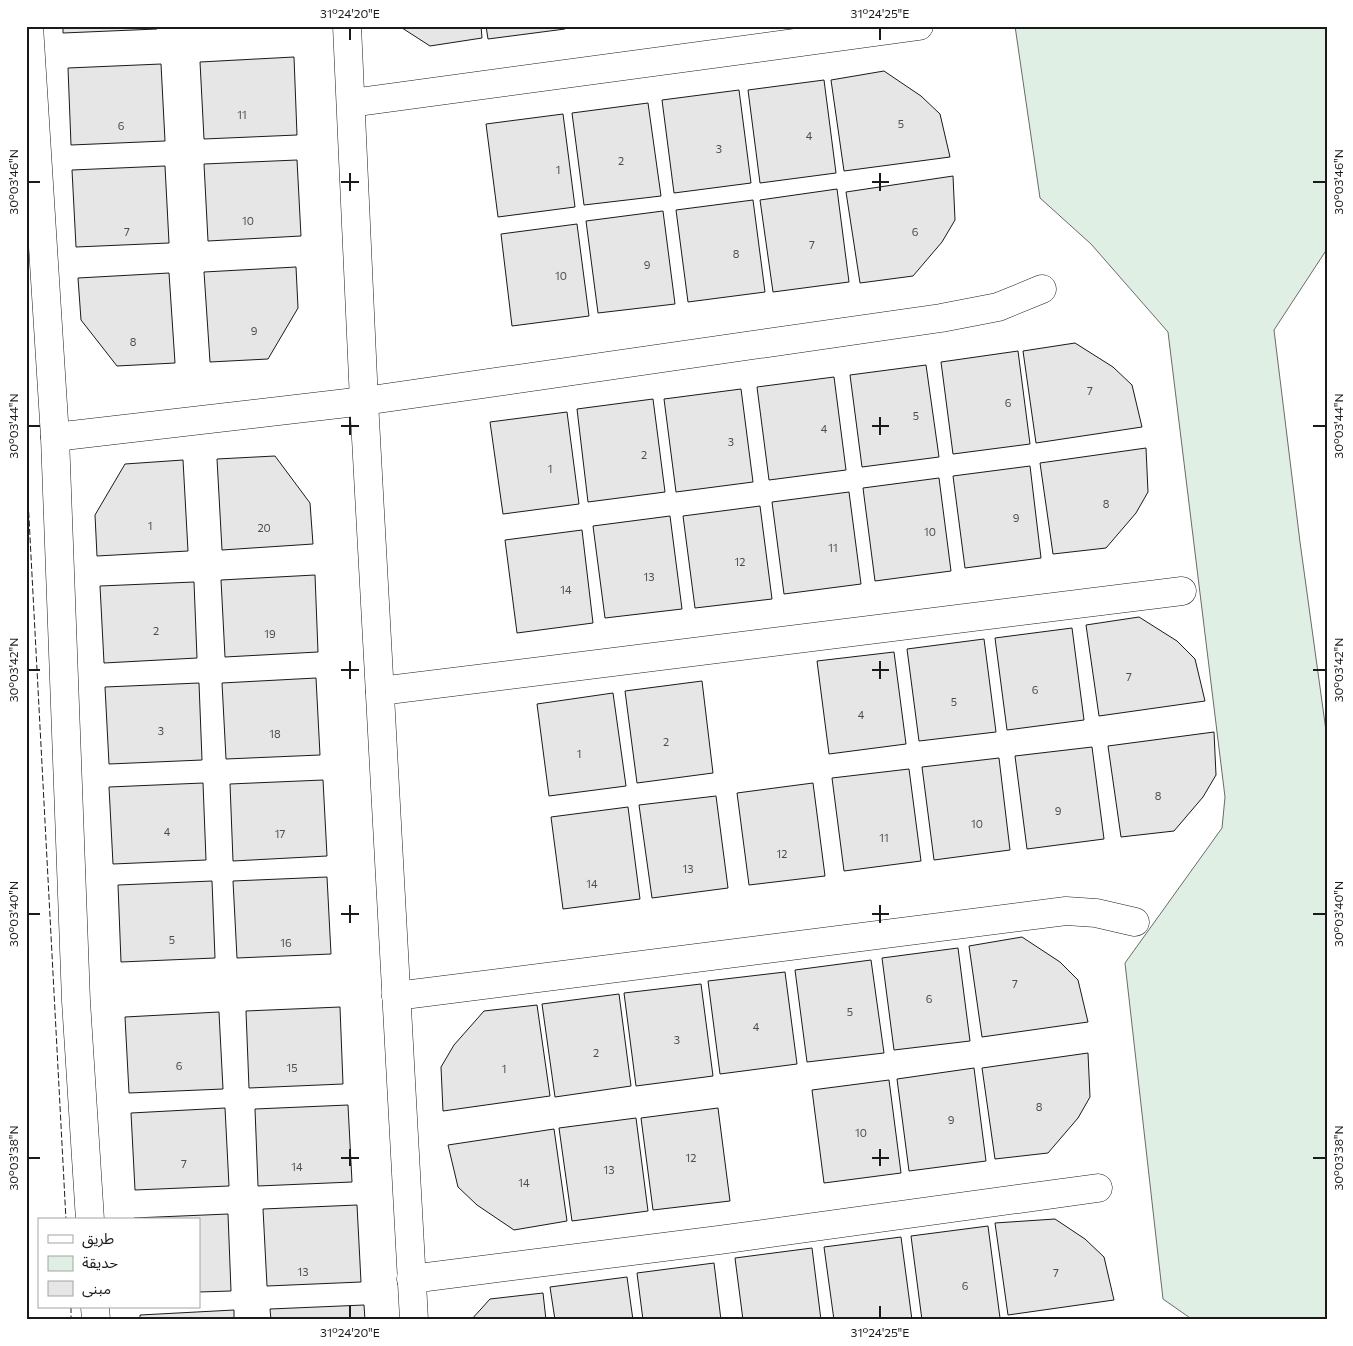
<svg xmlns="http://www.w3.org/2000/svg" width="1353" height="1346" viewBox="0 0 1353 1346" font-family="Commissioner,'Noto Sans Arabic',sans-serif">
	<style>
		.green { fill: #e0efe3; stroke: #6a6a6a }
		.building { fill: #e6e6e6; stroke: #1a1a1a }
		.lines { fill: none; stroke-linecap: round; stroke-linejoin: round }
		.minor-casing { stroke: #1a1a1a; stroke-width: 29 }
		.minor { stroke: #fff; stroke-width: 28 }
		.fence { stroke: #1a1a1a; stroke-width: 1; stroke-dasharray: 6 2.5; stroke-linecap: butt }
		.ticks { fill: none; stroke: #1a1a1a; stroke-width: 2 }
		.labels { text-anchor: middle; stroke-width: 4; stroke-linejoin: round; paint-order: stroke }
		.number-label { font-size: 11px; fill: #4d4d4d }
		.neatline { fill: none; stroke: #1a1a1a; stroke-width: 2 }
		.ticks-label { font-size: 12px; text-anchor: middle; fill: #1a1a1a }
	</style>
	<rect width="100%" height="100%" fill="#fff"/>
	<path class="green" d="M1015,26h312v223l-53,81 26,212 27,196v582h-134l-30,-21 -38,-336 97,-135 3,-31 -57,-465 -77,-88 -51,-46z"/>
	<g class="building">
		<path d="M63,26h94v3l-94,4z"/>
		<path d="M399,26h82l1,12 -52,8z"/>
		<path d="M486,26h78l1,3 -77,10z"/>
		<path d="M294,57l3,78 -93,4 -4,-77z"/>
		<path d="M161,64l4,77 -94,4 -3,-77z"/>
		<path d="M884,71l37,25 19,18 10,43 -106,14 -13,-91z"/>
		<path d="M824,80l12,93 -76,10 -12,-93z"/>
		<path d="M739,90l12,93 -77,10 -12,-93z"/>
		<path d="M648,103l13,93 -77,9 -12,-92z"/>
		<path d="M563,114l12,93 -77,10 -12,-93z"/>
		<path d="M297,160l4,76 -93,5 -4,-77z"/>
		<path d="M165,166l4,77 -93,4 -4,-77z"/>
		<path d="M953,176l2,44 -13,22 -29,34 -53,7 -14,-91z"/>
		<path d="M837,189l12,93 -76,10 -13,-92z"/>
		<path d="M753,200l12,92 -77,10 -12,-92z"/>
		<path d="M663,211l12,93 -77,9 -12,-92z"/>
		<path d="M577,224l12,92 -77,10 -11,-92z"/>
		<path d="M296,267l2,41 -30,51 -58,3 -6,-90z"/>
		<path d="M169,273l6,90 -58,3 -36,-46 -3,-42z"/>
		<path d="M1075,343l38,24 19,18 10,42 -106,16 -13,-92z"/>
		<path d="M1018,351l12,93 -77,10 -12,-92z"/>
		<path d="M926,365l13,92 -77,10 -12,-92z"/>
		<path d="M834,377l12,93 -77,10 -12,-93z"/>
		<path d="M741,389l12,93 -77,10 -12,-93z"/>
		<path d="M653,399l12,93 -77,10 -11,-93z"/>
		<path d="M567,412l12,92 -76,10 -13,-92z"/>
		<path d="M1146,448l2,44 -12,21 -30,35 -53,6 -13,-91z"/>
		<path d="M275,456l35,47 3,41 -91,6 -5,-91z"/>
		<path d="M183,460l5,91 -91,5 -2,-41 30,-51z"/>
		<path d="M1030,466l11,92 -76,10 -12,-92z"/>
		<path d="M939,478l12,93 -76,10 -12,-93z"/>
		<path d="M849,492l12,92 -77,10 -12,-92z"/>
		<path d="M760,506l12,93 -77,9 -12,-92z"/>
		<path d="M670,516l12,93 -77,9 -12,-92z"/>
		<path d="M582,530l11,93 -76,10 -12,-93z"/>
		<path d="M315,575l3,77 -93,5 -4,-77z"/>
		<path d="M194,582l3,76 -93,5 -4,-77z"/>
		<path d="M1139,617l38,24 18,18 10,42 -106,15 -13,-91z"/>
		<path d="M1072,628l12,92 -77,10 -12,-92z"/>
		<path d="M984,639l12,93 -77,9 -12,-92z"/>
		<path d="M894,652l12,92 -77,10 -12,-93z"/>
		<path d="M316,678l4,77 -94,4 -4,-76z"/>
		<path d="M702,681l11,92 -76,10 -12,-92z"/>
		<path d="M199,683l3,77 -93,4 -4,-77z"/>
		<path d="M613,693l13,93 -77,10 -12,-92z"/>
		<path d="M1214,732l2,43 -13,22 -29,34 -53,6 -13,-91z"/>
		<path d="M1092,747l12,92 -77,10 -12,-93z"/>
		<path d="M999,758l11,92 -76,10 -12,-93z"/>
		<path d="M909,769l12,92 -77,10 -12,-93z"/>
		<path d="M323,780l4,76 -94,5 -3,-77z"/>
		<path d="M203,783l3,77 -93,4 -4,-77z"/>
		<path d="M813,783l12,93 -76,9 -12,-92z"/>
		<path d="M716,796l12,92 -76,10 -13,-93z"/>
		<path d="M628,807l12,92 -77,10 -12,-92z"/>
		<path d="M327,877l4,77 -94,4 -4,-77z"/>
		<path d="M212,881l3,77 -94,4 -3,-77z"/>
		<path d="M1022,937l38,25 18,18 10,42 -106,15 -13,-91z"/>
		<path d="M958,948l12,93 -76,9 -12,-92z"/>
		<path d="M871,960l13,93 -77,9 -12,-92z"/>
		<path d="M785,972l12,92 -77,10 -12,-93z"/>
		<path d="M701,984l12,92 -77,10 -12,-93z"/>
		<path d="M619,994l12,92 -76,11 -13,-93z"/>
		<path d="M537,1005l13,91 -107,15 -2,-44 13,-22 30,-34z"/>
		<path d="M340,1007l3,77 -94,4 -3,-77z"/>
		<path d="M219,1012l4,77 -94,4 -4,-76z"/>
		<path d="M1088,1053l2,44 -12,21 -30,35 -53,6 -13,-91z"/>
		<path d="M974,1068l12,93 -77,10 -12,-92z"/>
		<path d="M889,1080l12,93 -77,10 -12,-93z"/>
		<path d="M348,1105l4,77 -94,4 -3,-77z"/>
		<path d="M225,1108l4,78 -94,4 -4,-77z"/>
		<path d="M718,1108l12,93 -77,9 -12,-92z"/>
		<path d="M636,1118l12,93 -76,10 -13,-93z"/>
		<path d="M554,1129l13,92 -53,9 -37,-25 -19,-18 -10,-42z"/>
		<path d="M357,1205l4,77 -94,4 -4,-77z"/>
		<path d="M228,1214l3,77 -32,1v-72h-65v-2z"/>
		<path d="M1055,1219l30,20 19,18 10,43 -106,15 -13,-92z"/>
		<path d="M988,1226l12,92 -12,2h-66l-11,-84z"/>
		<path d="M901,1237l11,83h-78l-10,-73z"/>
		<path d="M812,1248l9,72h-78l-8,-62z"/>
		<path d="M714,1263l7,57h-78l-6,-47z"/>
		<path d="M627,1277l6,43h-78l-5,-33z"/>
		<path d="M543,1293l3,27h-75l19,-21z"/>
		<path d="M364,1305l1,15h-94l-1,-11z"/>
		<path d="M234,1310v10h-94v-5z"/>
	</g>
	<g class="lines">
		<defs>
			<g id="minor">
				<path d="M29,26l26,411 21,564 14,219"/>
				<path d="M347,26l17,375 50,919"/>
				<path d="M351,103l568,-77"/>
				<path d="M55,437l309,-36 577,-83 57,-11 44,-18"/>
				<path d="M380,691l802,-100"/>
				<path d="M396,996l670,-85 30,2 39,9"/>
				<path d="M411,1279l308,-39 379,-52"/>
				<path d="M95,1307l1,13"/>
			</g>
		</defs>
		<use href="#minor" class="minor-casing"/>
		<use href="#minor" class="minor"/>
		<g class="fence">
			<path d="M26,461l40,759"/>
			<path d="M71,1307v13"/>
		</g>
	</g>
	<path class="ticks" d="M350,28v12M880,28v12M350,173v18M880,173v18M28,182h12M341,182h18M872,182h17M1313,182h13M350,417v18M880,417v18M28,426h12M341,426h18M872,426h17M1313,426h13M350,661v18M880,661v18M28,670h12M341,670h18M872,670h17M1313,670h13M350,905v18M880,905v18M28,914h12M341,914h18M872,914h17M1313,914h13M350,1149v17M880,1149v17M28,1158h12M341,1158h18M872,1158h17M1313,1158h13M350,1306v12M880,1306v12"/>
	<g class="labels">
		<g class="number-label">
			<text x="242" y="119">11</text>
			<text x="901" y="128">5</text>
			<text x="121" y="130">6</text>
			<text x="809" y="140">4</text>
			<text x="719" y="153">3</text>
			<text x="621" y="165">2</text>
			<text x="558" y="174">1</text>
			<text x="248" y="225">10</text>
			<text x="127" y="236">7</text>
			<text x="915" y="236">6</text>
			<text x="812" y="249">7</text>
			<text x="736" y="258">8</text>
			<text x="647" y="269">9</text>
			<text x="561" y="280">10</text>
			<text x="254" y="335">9</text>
			<text x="133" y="346">8</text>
			<text x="1090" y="395">7</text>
			<text x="1008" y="407">6</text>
			<text x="916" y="420">5</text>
			<text x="824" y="433">4</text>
			<text x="731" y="446">3</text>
			<text x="644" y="459">2</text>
			<text x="550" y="473">1</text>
			<text x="1106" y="508">8</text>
			<text x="1016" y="522">9</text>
			<text x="150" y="530">1</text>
			<text x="264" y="532">20</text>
			<text x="930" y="536">10</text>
			<text x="833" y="552">11</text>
			<text x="740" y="566">12</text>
			<text x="649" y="581">13</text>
			<text x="566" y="594">14</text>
			<text x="156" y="635">2</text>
			<text x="270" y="638">19</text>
			<text x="1129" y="681">7</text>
			<text x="1035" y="694">6</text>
			<text x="954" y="706">5</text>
			<text x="861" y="719">4</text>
			<text x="161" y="735">3</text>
			<text x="275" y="738">18</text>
			<text x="666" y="746">2</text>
			<text x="579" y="758">1</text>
			<text x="1158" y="800">8</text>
			<text x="1058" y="815">9</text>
			<text x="977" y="828">10</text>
			<text x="167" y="836">4</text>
			<text x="280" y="838">17</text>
			<text x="884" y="842">11</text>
			<text x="782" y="858">12</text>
			<text x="688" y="873">13</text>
			<text x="592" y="888">14</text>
			<text x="172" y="944">5</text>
			<text x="286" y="947">16</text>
			<text x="1015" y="988">7</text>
			<text x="929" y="1003">6</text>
			<text x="850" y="1016">5</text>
			<text x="756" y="1031">4</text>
			<text x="677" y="1044">3</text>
			<text x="596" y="1057">2</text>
			<text x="179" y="1070">6</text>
			<text x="292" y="1072">15</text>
			<text x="504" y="1073">1</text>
			<text x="1039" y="1111">8</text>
			<text x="951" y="1124">9</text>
			<text x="861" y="1137">10</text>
			<text x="691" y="1162">12</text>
			<text x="184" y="1168">7</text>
			<text x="297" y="1171">14</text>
			<text x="609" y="1174">13</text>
			<text x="524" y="1187">14</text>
			<text x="303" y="1276">13</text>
			<text x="1056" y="1277">7</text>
			<text x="965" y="1290">6</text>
		</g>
	</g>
	<rect width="1353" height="1346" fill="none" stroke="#ffffff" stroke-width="55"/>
	<rect x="38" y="1218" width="162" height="90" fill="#ffffff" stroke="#a3a3a3"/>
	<rect x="48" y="1235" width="25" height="8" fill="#ffffff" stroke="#a3a3a3"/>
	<text x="82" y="1244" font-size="15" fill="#1a1a1a">طريق</text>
	<rect x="48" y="1256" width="25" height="15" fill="#e0efe3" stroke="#a3a3a3"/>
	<text x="82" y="1268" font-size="15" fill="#1a1a1a">حديقة</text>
	<rect x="48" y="1281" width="25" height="15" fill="#e6e6e6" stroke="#a3a3a3"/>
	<text x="82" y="1294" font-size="15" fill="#1a1a1a">مبنى</text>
	<rect x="28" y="28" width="1298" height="1290" class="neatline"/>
	<g class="ticks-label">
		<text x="350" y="18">31°24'20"E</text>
		<text x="880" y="18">31°24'25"E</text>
		<text transform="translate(14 182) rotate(-90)" y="4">30°03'46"N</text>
		<text transform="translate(1339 182) rotate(-90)" y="4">30°03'46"N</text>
		<text transform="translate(14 426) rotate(-90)" y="4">30°03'44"N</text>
		<text transform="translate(1339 426) rotate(-90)" y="4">30°03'44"N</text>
		<text transform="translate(14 670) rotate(-90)" y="4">30°03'42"N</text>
		<text transform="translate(1339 670) rotate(-90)" y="4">30°03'42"N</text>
		<text transform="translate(14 914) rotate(-90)" y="4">30°03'40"N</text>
		<text transform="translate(1339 914) rotate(-90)" y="4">30°03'40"N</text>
		<text transform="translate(14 1158) rotate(-90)" y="4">30°03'38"N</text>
		<text transform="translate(1339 1158) rotate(-90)" y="4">30°03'38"N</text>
		<text x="350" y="1337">31°24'20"E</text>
		<text x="880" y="1337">31°24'25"E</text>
	</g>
</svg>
